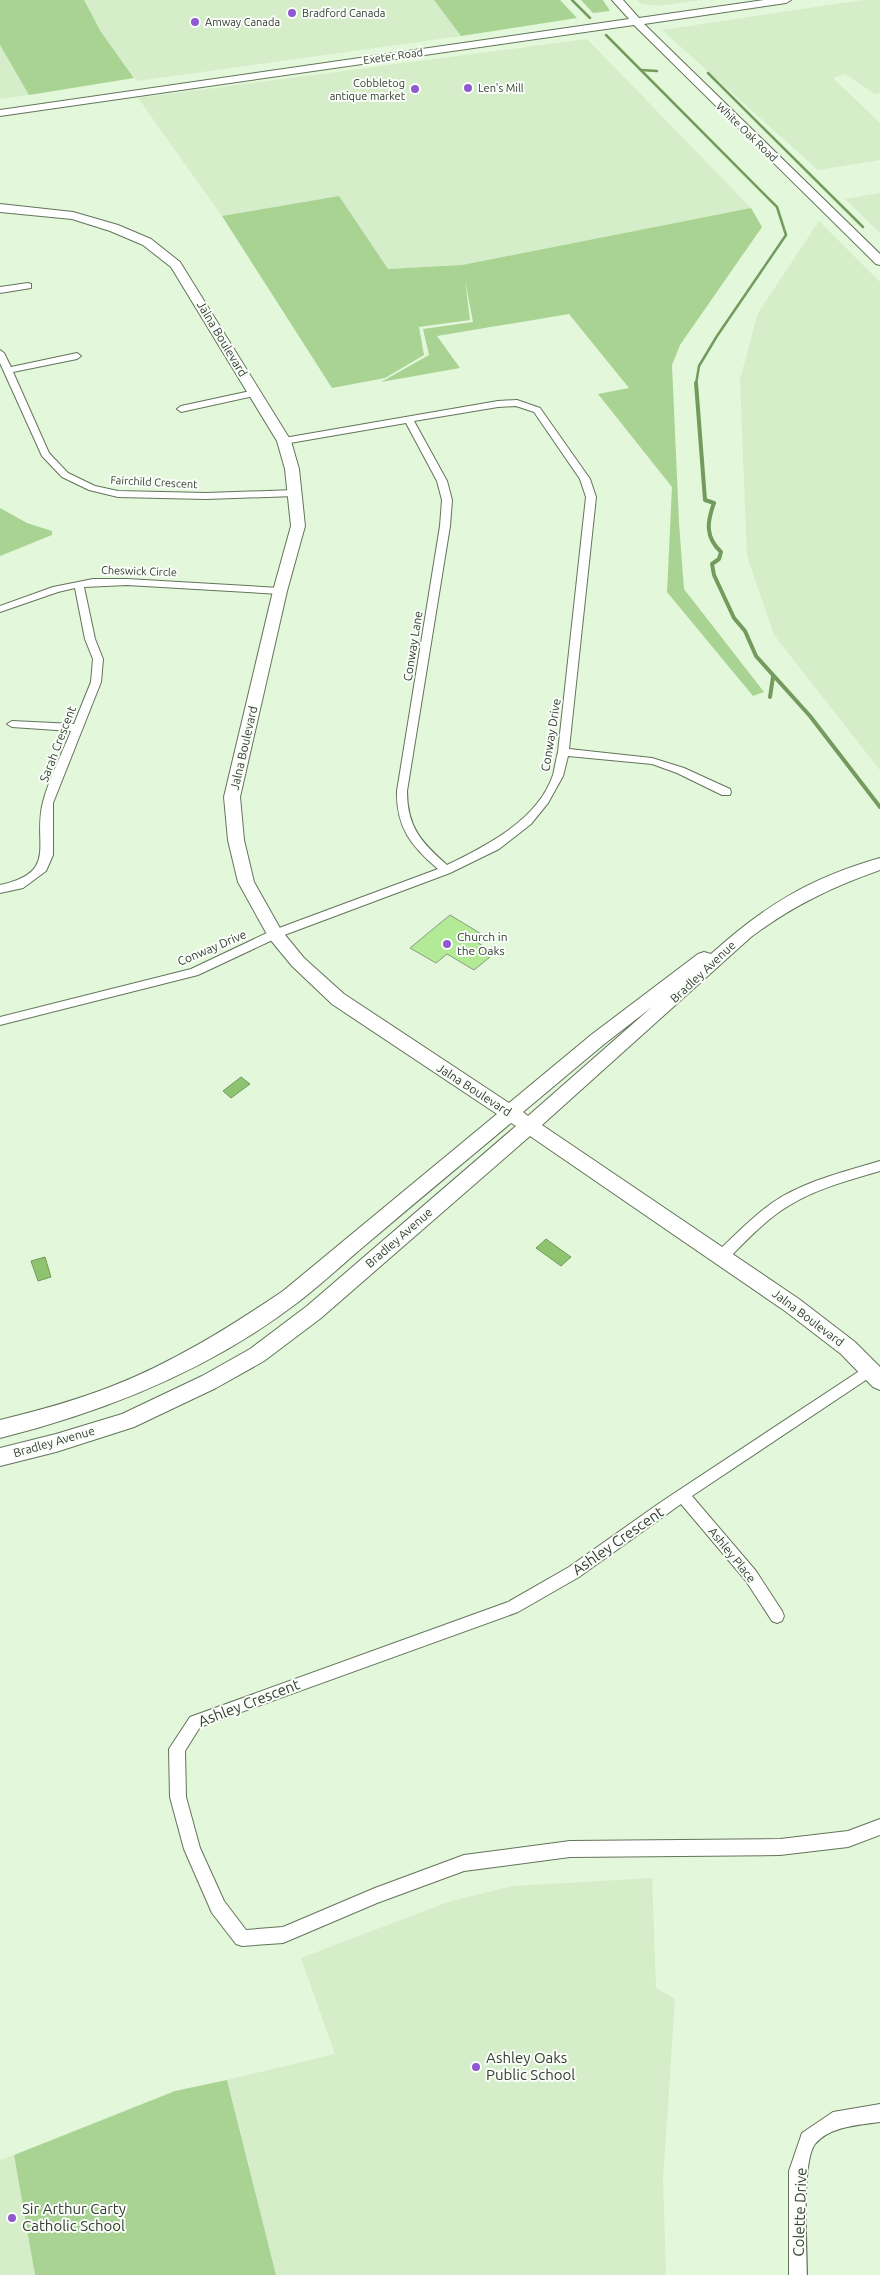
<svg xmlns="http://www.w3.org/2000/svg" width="880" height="2275" viewBox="0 0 880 2275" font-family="Ubuntu,sans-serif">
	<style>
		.built { fill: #d5edc9 }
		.green { fill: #a8d392 }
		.water { fill: #8ec470; stroke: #739b5d }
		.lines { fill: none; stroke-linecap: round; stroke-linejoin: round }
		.stream-far1 { stroke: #739b5d; stroke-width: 2.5 }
		.stream { stroke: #739b5d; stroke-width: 4 }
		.building { fill: #b2ea95; stroke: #8a9c82 }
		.street-casing { stroke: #63745a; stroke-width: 2 }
		.secondary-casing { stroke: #63745a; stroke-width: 2 }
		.street { fill: #fff; fill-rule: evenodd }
		.secondary { fill: #fff; fill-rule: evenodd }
		.poi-dot { fill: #8f59d1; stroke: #fafef9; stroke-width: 2 }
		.labels { text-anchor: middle; stroke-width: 4; stroke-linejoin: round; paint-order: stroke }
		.far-poi-label { font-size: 11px; fill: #353c31; stroke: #fafef9; text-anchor: start }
		.far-street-label { font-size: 11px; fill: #353c31; stroke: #fafef9 }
		.street-label { font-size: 12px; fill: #353c31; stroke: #fafef9 }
		.poi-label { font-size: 12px; fill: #353c31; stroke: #fafef9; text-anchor: start }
		.near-street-label { font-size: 15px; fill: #353c31; stroke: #fafef9 }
		.near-poi-label { font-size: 15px; fill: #353c31; stroke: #fafef9; text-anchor: start }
	</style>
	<rect width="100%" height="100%" fill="#e3f7da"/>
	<g class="built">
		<path d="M84,0h350l27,36 -324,45 -36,-49z"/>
		<path d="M637,0h65l-44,6 -19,-3z"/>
		<path d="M863,0h17v93l-5,1 -30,-20 -12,4 47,45v37l-62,10 -156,-140z"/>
		<path d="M587,39l164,169 -289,57 -74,4 -49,-73 -117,20 -84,-118z"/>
		<path d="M0,45l3,5 26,45 -29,4z"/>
		<path d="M880,193v40l-35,-34z"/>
		<path d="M819,221l61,61v488l-106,-135 -27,-79 -7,-177 18,-66z"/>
		<path d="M652,1878l4,110 19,11 -12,181 3,95h-390l-49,-195 108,-26 -34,-96 147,-56 65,-16z"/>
		<path d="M14,2155l21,120h-35v-115z"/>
	</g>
	<g class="green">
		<path d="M0,0h84l17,32 33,46 -105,17 -29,-50z"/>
		<path d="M434,0h126l17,18 -116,18z"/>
		<path d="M581,0h22l7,11 -17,2z"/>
		<path d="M339,196l49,73 74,-4 289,-57 11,19 -82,118 -8,20 7,158 5,66 80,103 -11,4 -86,-104 5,-105 -74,-93 31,-6 -60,-74 -132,22 23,32 -79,14 48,-27 -6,-26 50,-7 -8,-42 5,40 -51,7 5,28 -39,23 -53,10 -110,-172z"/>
		<path d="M0,508l27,15 25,8v4l-52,21z"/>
		<path d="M227,2080l49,195h-241l-21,-120 161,-64z"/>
	</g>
	<g class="water">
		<path d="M241,1077l9,7 -19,14 -8,-7z"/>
		<path d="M546,1239l25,18 -10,9 -25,-18z"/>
		<path d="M45,1257l6,20 -13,4 -7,-20z"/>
	</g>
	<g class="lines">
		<g class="stream-far1">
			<path d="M572,0l18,18"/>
			<path d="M606,35l171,172 9,28 -69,101 -18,30 -3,18"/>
			<path d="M641,70l16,1"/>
			<path d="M708,73l155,154"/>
		</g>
		<g class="stream">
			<path d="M696,383l9,117 9,3c-7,19 -9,34 7,49l-2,7 -7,5 2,11 20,43 11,13 11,25 54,60 70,91"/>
			<path d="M770,697l3,-20"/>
		</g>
	</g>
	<path class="building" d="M450,915l33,20 -8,6 20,12 -21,17 -27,-16 -11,9 -26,-15z"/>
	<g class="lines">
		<defs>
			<g id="street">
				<path d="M28,283l3,1v4l-31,5v-6z"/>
				<path d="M0,350l4,3 7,14 66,-14 4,3 -4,3 -64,13 36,81 19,20 27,13 23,5 88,2 89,-3 5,3 -5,3 -89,3 -88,-2 -29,-7 -27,-13 -20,-21 -42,-93z"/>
				<path d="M255,390l3,1v4l-77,17 -4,-3 4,-3z"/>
				<path d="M517,400l23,8 50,71 6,18 -27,252 83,9 32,10 46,21 1,3 -1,3h-8l-45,-22 -25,-9 -84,-8 -5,20 -15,27 -17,21 -32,25 -49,24 -171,64 -81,38 -198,50v-8l191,-48 80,-38 167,-62c-27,-23 -42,-42 -41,-78l43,-265 2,-26 -5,-19 -31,-58 -122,21 -5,-3 5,-3 214,-37zM516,406l18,6 46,67 6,18 -28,255c-2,7 -3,15 -5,23 -15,45 -67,71 -106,90 -26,-23 -40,-38 -40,-74l43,-265 2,-26 -5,-19 -33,-60 84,-14z"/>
				<path d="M93,579h34l153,9 5,3 -5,3 -153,-9 -43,2 11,52 8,20 -2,23 -48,121v52l-7,16 -23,17 -23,5v-8c60,-13 32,-42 43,-83 6,-24 19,-48 28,-71l-59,-4 -5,-3 5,-3 62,3 17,-42 2,-23 -8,-20 -10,-51 -17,4 -58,20v-6l53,-19z"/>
				<path d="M880,1161v10c-30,9 -62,17 -90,34 -24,14 -43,35 -63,55h-10l-2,-4 2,-4c18,-17 35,-35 55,-49 32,-22 72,-31 108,-42z"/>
				<path d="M870,1364l5,2 2,4 -2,4 -183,122 64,75 26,40 2,5 -2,5 -5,2 -5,-2 -26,-40 -65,-77 -102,73 -61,35 -318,115 -15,24 1,46 14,51 24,53 22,29 37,-3 92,-39 89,-33 106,-14 210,-2 68,-8 32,-12v16l-32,12 -68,8 -210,2 -106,14 -87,32 -94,40 -41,3 -6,-2 -24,-31 -28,-64 -14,-52 -1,-48 21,-32 318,-115 61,-35 92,-65z"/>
				<path d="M880,2104v18c-21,3 -50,4 -65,22 -14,19 -8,105 -8,131h-18v-104l13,-38 31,-21z"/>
			</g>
			<g id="secondary">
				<path d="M612,0h11l16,18 125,-18h27l-5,3 -142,21 236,230v11l-4,-1 -242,-239 -634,91v-6l629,-91z"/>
				<path d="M0,204l73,8 45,13 33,14 29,23 111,179 8,28 6,57 -18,65 -47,206 4,43 10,42 27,48 23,28 40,36 165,109 82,-68 107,-81 6,-2 7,2c53,-48 99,-76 169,-96v12c-48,17 -88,36 -129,67l-209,188 257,174 56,43 25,25v23l-7,-3 -32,-33 -56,-43 -255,-175 -209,182 -57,43 -48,27 -82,39 -78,25 -56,14v-18l56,-14 66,-20 80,-38 48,-27 57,-43 209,-180 -5,-3c-48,40 -95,79 -142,119 -24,20 -47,42 -72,61 -88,67 -190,108 -297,135v-18c37,-9 74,-19 110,-33 62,-24 118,-59 173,-96l214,-177 -165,-110 -40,-38 -23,-28 -31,-56 -10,-42 -4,-43 49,-206 18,-65 -6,-57 -8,-28 -106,-174 -28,-22 -33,-14 -38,-12 -72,-7zM652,1007l-124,109 -5,-4 80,-67z"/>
			</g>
		</defs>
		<use href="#street" class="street-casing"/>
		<use href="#secondary" class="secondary-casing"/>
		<use href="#street" class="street"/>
		<use href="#secondary" class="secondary"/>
	</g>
	<g class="poi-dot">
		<circle cx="292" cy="13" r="5"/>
		<circle cx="195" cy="22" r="5"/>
		<circle cx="468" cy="88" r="5"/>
		<circle cx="415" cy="89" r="5"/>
		<circle cx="447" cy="944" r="5"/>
		<circle cx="476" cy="2067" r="5"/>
		<circle cx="12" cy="2218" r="5"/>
	</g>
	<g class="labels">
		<g class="far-poi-label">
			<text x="302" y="17">Bradford Canada</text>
			<text x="205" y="26">Amway Canada</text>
			<text x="405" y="87" text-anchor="end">Cobbletog<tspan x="405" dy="13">antique market</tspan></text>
			<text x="478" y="92">Len's Mill</text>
		</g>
		<g class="far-street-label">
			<text transform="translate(393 56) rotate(-8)" y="4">Exeter Road</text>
			<text transform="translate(747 132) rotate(44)" y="4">White Oak Road</text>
			<text transform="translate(154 482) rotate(3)" y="4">Fairchild Crescent</text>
			<text transform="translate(139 571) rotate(2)" y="4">Cheswick Circle</text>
		</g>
		<g class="street-label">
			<text transform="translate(222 339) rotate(59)" y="4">Jalna Boulevard</text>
			<text transform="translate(413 646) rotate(-81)" y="4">Conway Lane</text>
			<text transform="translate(551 735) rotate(-81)" y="4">Conway Drive</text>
			<text transform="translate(58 744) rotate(-69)" y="4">Sarah Crescent</text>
			<text transform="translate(244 748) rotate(-77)" y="4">Jalna Boulevard</text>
			<text transform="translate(212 948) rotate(-23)" y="4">Conway Drive</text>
			<text transform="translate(703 972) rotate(-43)" y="4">Bradley Avenue</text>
			<text transform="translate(474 1090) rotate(33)" y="4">Jalna Boulevard</text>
			<text transform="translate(399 1238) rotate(-41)" y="4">Bradley Avenue</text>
			<text transform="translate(808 1318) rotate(37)" y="4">Jalna Boulevard</text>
			<text transform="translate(54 1442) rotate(-16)" y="4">Bradley Avenue</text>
			<text transform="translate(732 1555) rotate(51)" y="4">Ashley Place</text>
		</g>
		<g class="poi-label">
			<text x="457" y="941">Church in<tspan x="457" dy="14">the Oaks</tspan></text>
		</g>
		<g class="near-street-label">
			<text transform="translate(618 1541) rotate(-35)" y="5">Ashley Crescent</text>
			<text transform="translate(249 1703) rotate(-21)" y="5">Ashley Crescent</text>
			<text transform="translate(800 2212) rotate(-88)" y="5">Colette Drive</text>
		</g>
		<g class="near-poi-label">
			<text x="486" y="2063">Ashley Oaks<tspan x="486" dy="17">Public School</tspan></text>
			<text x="22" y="2214">Sir Arthur Carty<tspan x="22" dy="17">Catholic School</tspan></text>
		</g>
	</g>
</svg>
